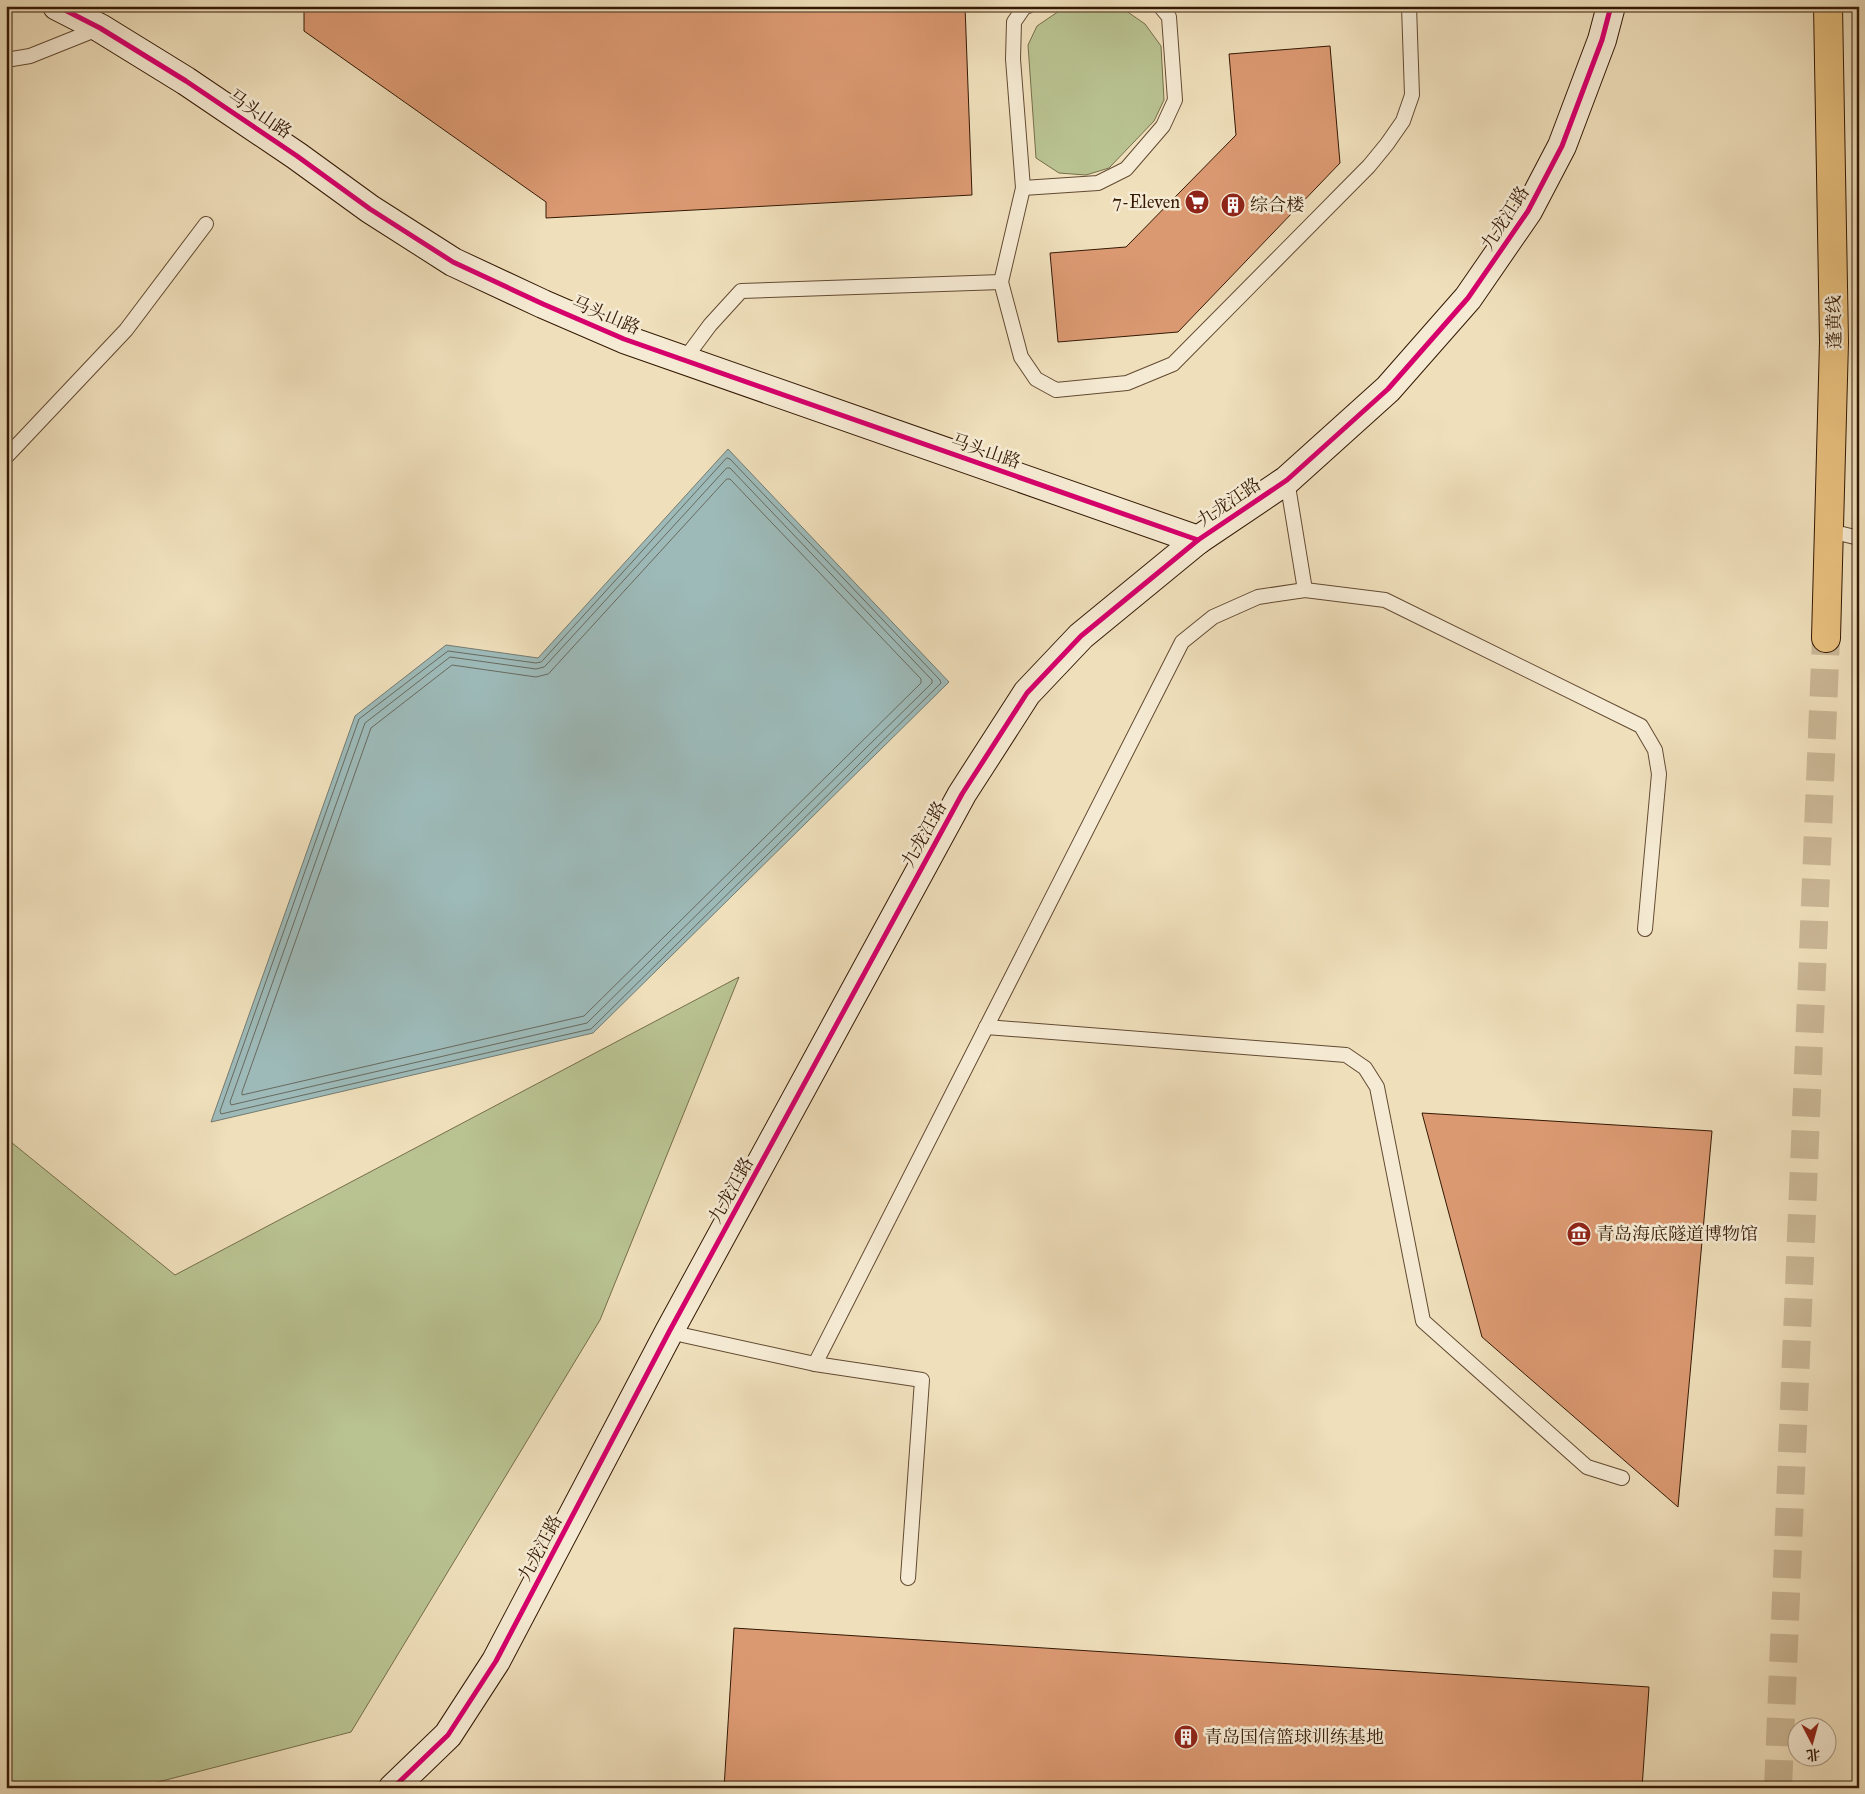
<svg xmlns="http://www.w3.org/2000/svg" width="1865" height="1794" viewBox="0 0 1865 1794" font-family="'IM FELL Great Primer','Noto Serif SC',serif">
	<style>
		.green { fill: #b9c291; stroke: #766e4a }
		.water { fill: #9dbab9; stroke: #737a71 }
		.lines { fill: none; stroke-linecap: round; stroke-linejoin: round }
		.shore { stroke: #686a5e; stroke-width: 1 }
		.building { fill: #db9972; stroke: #341904 }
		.highway-tunnel { stroke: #cab796; stroke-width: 28; stroke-dasharray: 28 14; stroke-linecap: butt }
		.lane-casing { stroke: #634a32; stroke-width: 16 }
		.secondary-casing { stroke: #341904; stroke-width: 30 }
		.highway-casing { stroke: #341904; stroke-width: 30 }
		.lane { stroke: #f5ead3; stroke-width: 14 }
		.secondary { stroke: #f5ead3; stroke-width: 28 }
		.highway { stroke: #e8c07e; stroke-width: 28 }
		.cycleway-casing { stroke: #f5ead3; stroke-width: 8 }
		.cycleway { stroke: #d6006c; stroke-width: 5 }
		.labels { text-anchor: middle; stroke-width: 5; stroke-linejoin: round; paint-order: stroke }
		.street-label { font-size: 18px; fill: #341904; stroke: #f5ead3 }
		.poi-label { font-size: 18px; fill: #341904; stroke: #f5ead3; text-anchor: start }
	</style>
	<rect width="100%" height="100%" fill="#efdfbb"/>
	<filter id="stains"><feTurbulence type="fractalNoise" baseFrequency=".004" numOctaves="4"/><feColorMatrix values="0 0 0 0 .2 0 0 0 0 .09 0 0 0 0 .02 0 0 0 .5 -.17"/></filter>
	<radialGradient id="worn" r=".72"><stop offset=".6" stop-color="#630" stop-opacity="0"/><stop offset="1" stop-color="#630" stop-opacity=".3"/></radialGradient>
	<g class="green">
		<path d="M1122,8l23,16 16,22 3,54 -10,21 -45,47 -23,7 -27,-2 -23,-15 -8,-113 9,-19 22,-15z"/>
		<path d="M739,977l-139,343 -249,412 -216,56h-129v-650l169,137z"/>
	</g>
	<path class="water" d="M728,449l221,233 -356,351 -382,89 144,-406 91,-71 92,13z"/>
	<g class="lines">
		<g class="shore">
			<path d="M727,458l3,1 210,221 1,3 -350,346 -370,85 -1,-3 139,-392 89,-68 88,12 5,-1z"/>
			<path d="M727,468h3l202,212v3l-345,340 -356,82 -1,-3 135,-379 85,-66 86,12 8,-2z"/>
			<path d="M727,479h3l191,200v4l-337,333 -342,79v-3l129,-364 81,-63 84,12 12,-3z"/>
		</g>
	</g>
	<g class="building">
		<path d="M304,6h661l7,189 -426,23v-16l-242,-171z"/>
		<path d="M1330,46l10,117 -162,169 -120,10 -8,-89 76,-6 110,-112 -7,-81z"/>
		<path d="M1422,1113l290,18 -34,376 -196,-170z"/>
		<path d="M734,1628l915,59 -7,101h-918z"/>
	</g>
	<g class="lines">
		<path class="highway-tunnel" d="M1778,1788l48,-1150"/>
		<defs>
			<g id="lane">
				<path d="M1028,6h-3l-11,16 -1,37 10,129 -22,94 20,75 15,22 20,11 71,-7 46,-19 196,-198 18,-22 16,-23 9,-26 -3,-89"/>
				<path d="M6,60l24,-4 70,-28"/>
				<path d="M1023,188l75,-5 28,-14 37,-43 12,-26 -6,-83 -9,-11"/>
				<path d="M684,360l26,-35 31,-34 260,-9"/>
				<path d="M6,457l120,-127 80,-106"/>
				<path d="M1287,480l18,110"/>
				<path d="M1830,531l29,7"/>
				<path d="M986,1027l360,28 19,13 12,19 46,234 164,146 35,11"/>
				<path d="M669,1332l146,32 107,16 -14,198"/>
				<path d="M815,1364l367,-722 31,-25 45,-20 47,-7 80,10 256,126 14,24 4,24 -14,155"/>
			</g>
			<g id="secondary">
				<path d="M57,6l43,22 86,53 111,75 73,53 83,53 90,42 81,35 574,201"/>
				<path d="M393,1788l55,-53 48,-74 173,-329 293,-538 65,-101 54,-57 117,-96 89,-60 101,-91 80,-91 60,-87 34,-65 40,-106 9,-34"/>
			</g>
			<path id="highway" d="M1826,638l8,-296 -6,-336"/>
		</defs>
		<use href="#lane" class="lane-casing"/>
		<use href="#secondary" class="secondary-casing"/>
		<use href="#highway" class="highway-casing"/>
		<use href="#lane" class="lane"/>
		<use href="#secondary" class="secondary"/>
		<use href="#highway" class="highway"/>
		<defs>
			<g id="cycleway">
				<path d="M57,6l43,22 86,53 111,75 73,53 83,53 90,42 81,35 574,201"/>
				<path d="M393,1788l55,-53 48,-74 173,-329 293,-538 65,-101 54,-57 117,-96 89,-60 101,-91 80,-91 60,-87 34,-65 40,-106 9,-34"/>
			</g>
		</defs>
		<use href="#cycleway" class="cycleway-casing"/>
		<use href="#cycleway" class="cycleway"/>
	</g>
	<defs>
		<symbol id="supermarket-disc" viewBox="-11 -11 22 22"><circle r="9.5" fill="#8f2418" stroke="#f5ead3"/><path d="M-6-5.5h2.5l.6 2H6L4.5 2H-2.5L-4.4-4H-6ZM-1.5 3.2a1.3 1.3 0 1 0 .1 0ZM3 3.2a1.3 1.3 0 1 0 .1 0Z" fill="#fff"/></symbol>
		<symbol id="building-disc" viewBox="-11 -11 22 22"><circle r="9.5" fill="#8f2418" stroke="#f5ead3"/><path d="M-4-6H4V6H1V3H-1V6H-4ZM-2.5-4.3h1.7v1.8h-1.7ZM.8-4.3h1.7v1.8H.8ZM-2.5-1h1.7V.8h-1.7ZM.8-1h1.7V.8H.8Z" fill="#fff"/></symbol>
		<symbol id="museum-disc" viewBox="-11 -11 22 22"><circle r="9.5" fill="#8f2418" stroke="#f5ead3"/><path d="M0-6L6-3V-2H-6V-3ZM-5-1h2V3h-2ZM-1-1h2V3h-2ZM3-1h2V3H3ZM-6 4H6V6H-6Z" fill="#fff"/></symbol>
	</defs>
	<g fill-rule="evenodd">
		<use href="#supermarket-disc" x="1183" y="188" width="28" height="28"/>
		<use href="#building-disc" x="1219" y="191" width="28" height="28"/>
		<use href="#museum-disc" x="1565" y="1220" width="28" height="28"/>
		<use href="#building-disc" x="1172" y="1723" width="28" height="28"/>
	</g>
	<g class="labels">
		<g class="street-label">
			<text transform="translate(260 114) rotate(34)" y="6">马头山路</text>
			<text transform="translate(1505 218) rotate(-57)" y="6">九龙江路</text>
			<text transform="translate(606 315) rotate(23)" y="6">马头山路</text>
			<text transform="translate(1834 322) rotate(-91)" y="6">蓬黄线</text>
			<text transform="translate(986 451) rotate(19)" y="6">马头山路</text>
			<text transform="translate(1229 502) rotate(-34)" y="6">九龙江路</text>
			<text transform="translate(924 834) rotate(-61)" y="6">九龙江路</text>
			<text transform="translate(731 1190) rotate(-61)" y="6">九龙江路</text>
			<text transform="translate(540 1548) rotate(-62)" y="6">九龙江路</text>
		</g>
		<g class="poi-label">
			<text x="1180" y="208" text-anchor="end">7-Eleven</text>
			<text x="1250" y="211">综合楼</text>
			<text x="1596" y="1240">青岛海底隧道博物馆</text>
			<text x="1204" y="1743">青岛国信篮球训练基地</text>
		</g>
	</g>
	<rect width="1865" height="1794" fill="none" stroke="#efdfbb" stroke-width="25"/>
	<rect x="8" y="8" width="1850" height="1779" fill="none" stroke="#341904" stroke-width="2.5"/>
	<rect x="12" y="12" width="1840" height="1769" fill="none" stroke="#341904"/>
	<g transform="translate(1812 1742) rotate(174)"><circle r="24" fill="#f5ead3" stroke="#a89680"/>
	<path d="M0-4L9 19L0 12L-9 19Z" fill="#8f2418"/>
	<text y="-8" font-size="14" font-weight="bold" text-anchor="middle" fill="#341904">北</text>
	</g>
	<rect width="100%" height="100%" filter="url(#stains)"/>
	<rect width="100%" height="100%" fill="url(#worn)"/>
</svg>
